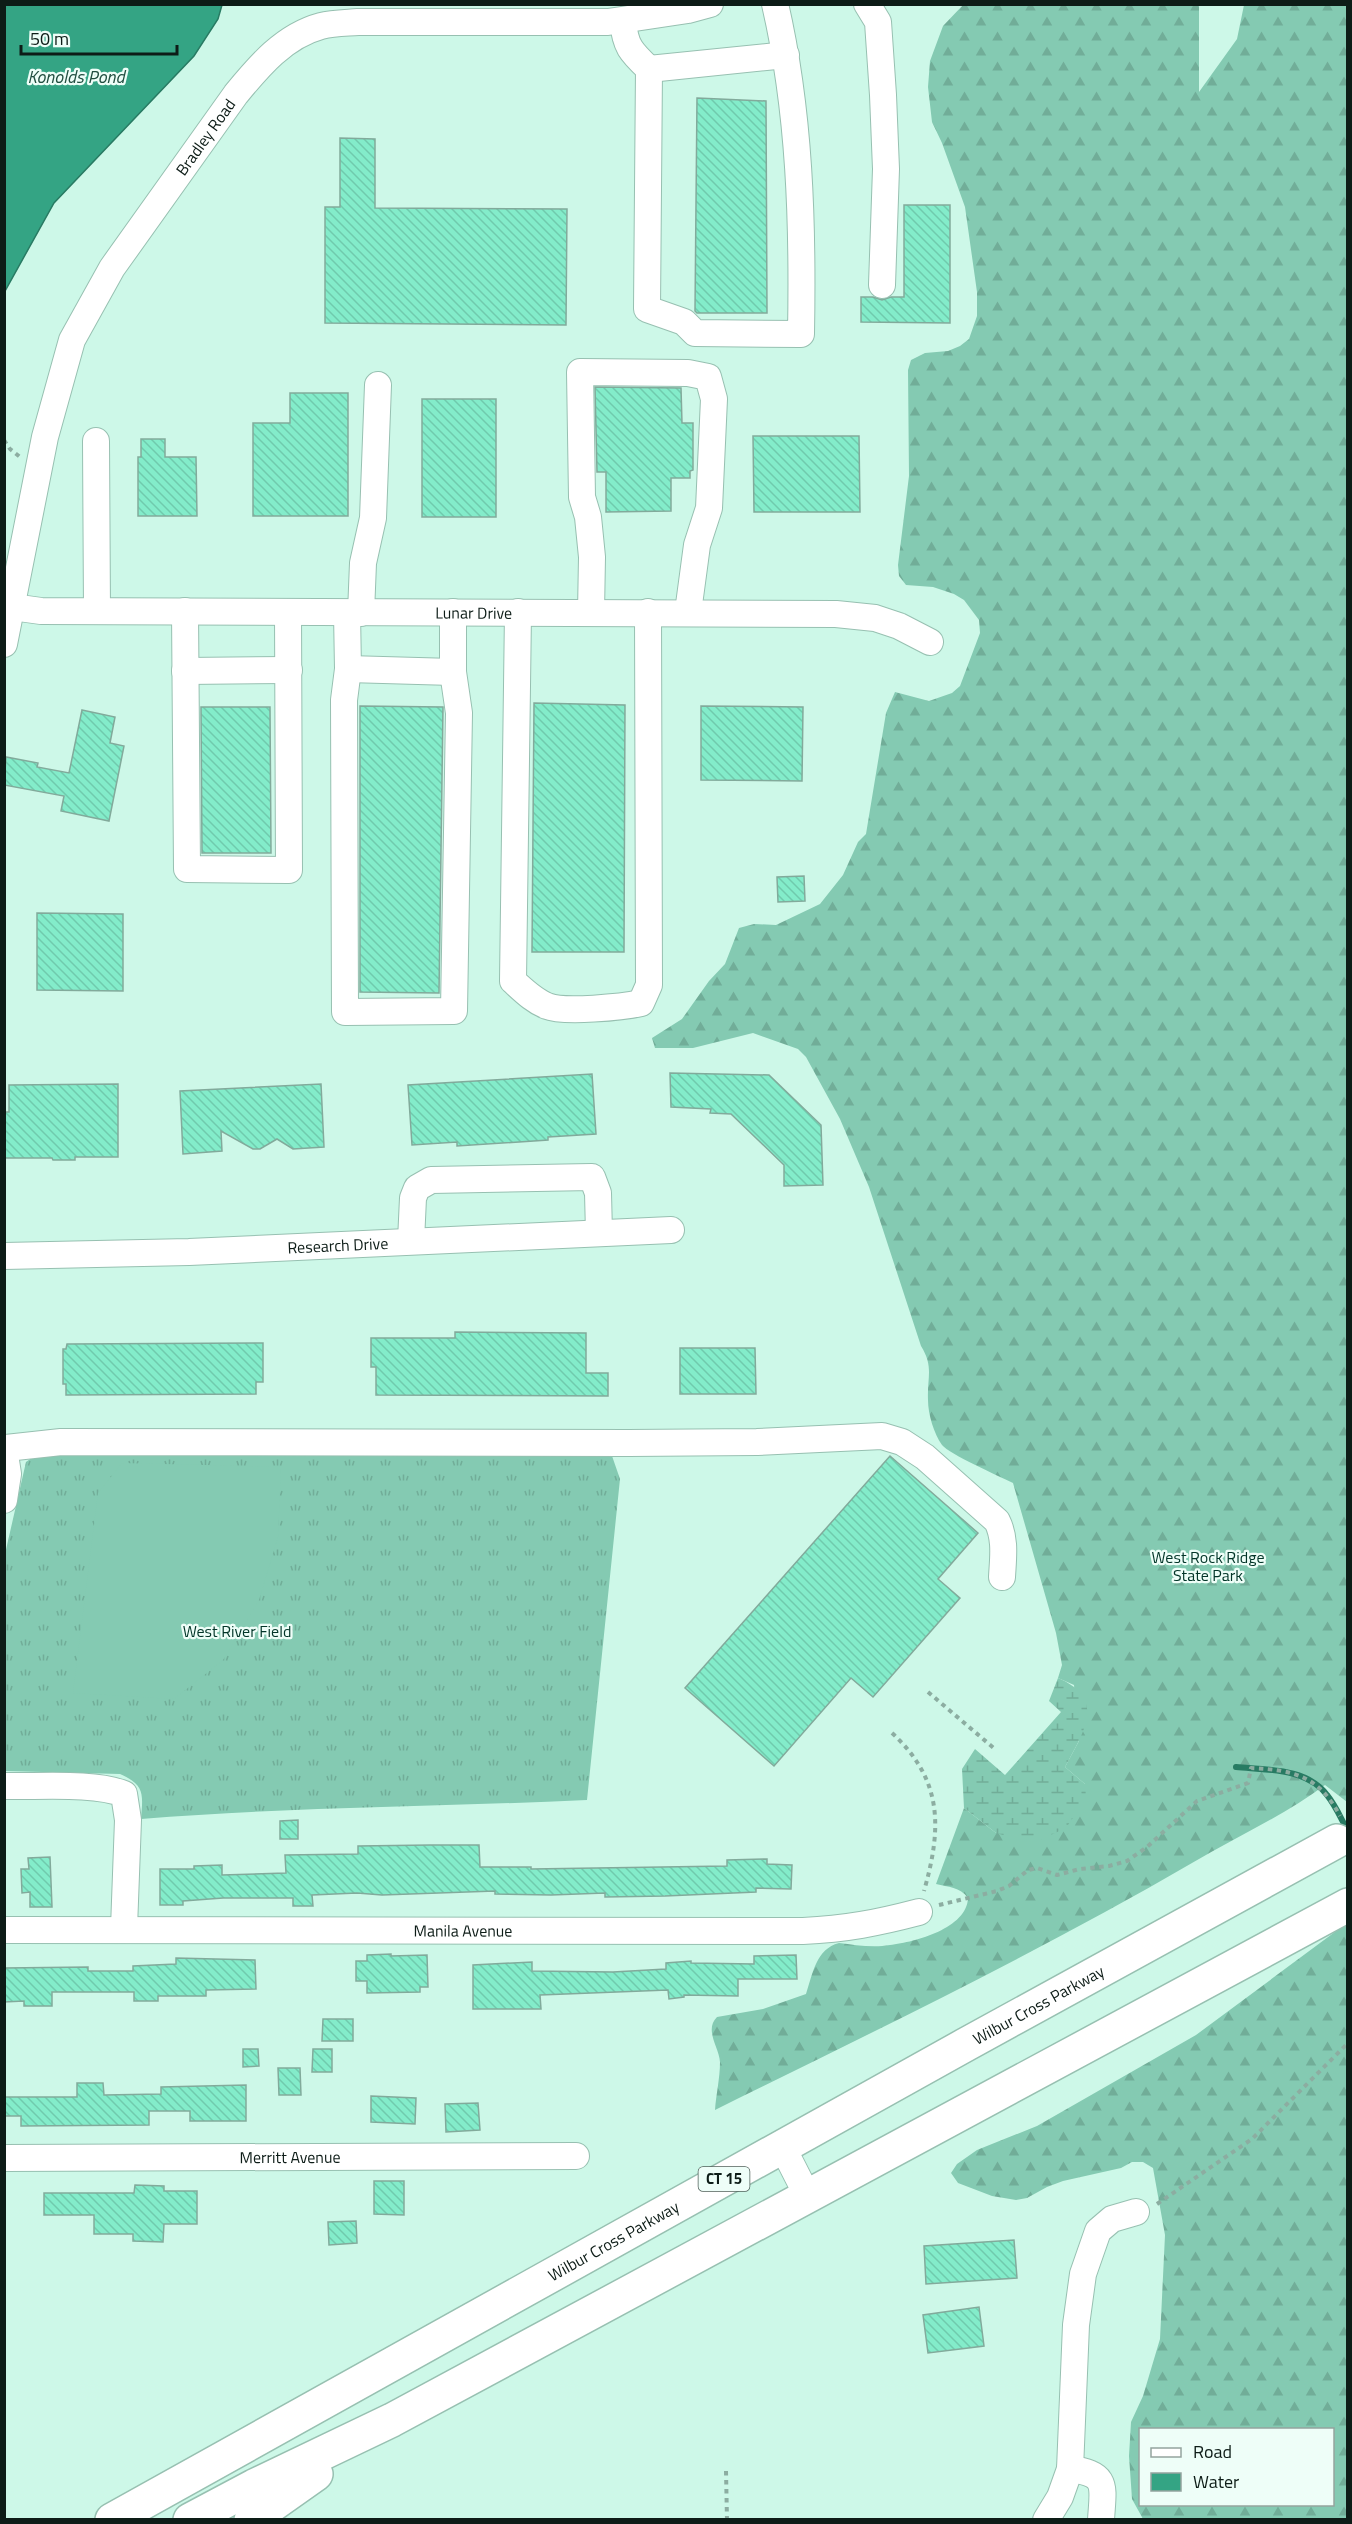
<svg xmlns="http://www.w3.org/2000/svg" width="1352" height="2524" viewBox="0 0 1352 2524" font-family="'Titillium Web',sans-serif">
	<style>
		.grass { fill: url(#grass-tufts) }
		.forest { fill: url(#forest-firs); fill-rule: evenodd }
		.wetland { fill: url(#wetland-marsh) }
		.garden { fill: #84cab2 }
		.water { fill: #34a484; stroke: #287b63; stroke-width: 1.5 }
		.lines { fill: none; stroke-linecap: round; stroke-linejoin: round }
		.stream { stroke: #287b63; stroke-width: 6 }
		.building { fill: url(#building-back-hatch); stroke: #82aa9b; stroke-width: 1.5 }
		.minor-casing { stroke: #97c0b1; stroke-width: 28 }
		.highway-casing { stroke: #97c0b1; stroke-width: 36 }
		.path { stroke: #8cada1; stroke-width: 4; stroke-dasharray: 4.5 4.5; stroke-linecap: butt }
		.minor { stroke: #fff; stroke-width: 26 }
		.highway { stroke: #fff; stroke-width: 33 }
		.labels { text-anchor: middle; stroke-width: 4.5; stroke-linejoin: round; paint-order: stroke }
		.shield { fill: #eefef8; stroke: #50605a; stroke-width: 1.5 }
		.shield-label { font-size: 15px; font-weight: bold; fill: #0d1c17 }
		.street-label { font-size: 16px; fill: #0d1c17; stroke: #eefef8 }
		.park-label { font-size: 16px; fill: #023528; stroke: #eefef8 }
		.water-label { font-size: 18px; font-style: italic; fill: #214e40; stroke: #eefef8 }
	</style>
	<defs>
		<pattern id="grass-tufts" width="24" height="20" patternUnits="userSpaceOnUse" patternTransform="scale(1.5)"><rect width="24" height="20" fill="#84cab2"/><path d="M3 7l-1-3M5 7V3M7 7l1-3M15 17l-1-3M17 17v-4M19 17l1-3" fill="none" stroke="#71ad98"/></pattern>
		<pattern id="forest-firs" width="22" height="20" patternUnits="userSpaceOnUse" patternTransform="scale(1.5)"><rect width="22" height="20" fill="#84cab2"/><path d="M5 1l3.5 6h-7zM16 11l3.5 6h-7z" fill="#71ad98"/></pattern>
		<pattern id="wetland-marsh" width="20" height="14" patternUnits="userSpaceOnUse" patternTransform="scale(1.5)"><rect width="20" height="14" fill="#84cab2"/><path d="M1 5h8M5 5V1M11 12h8M15 12V8" fill="none" stroke="#71ad98"/></pattern>
		<pattern id="building-back-hatch" width="6" height="6" patternUnits="userSpaceOnUse" patternTransform="scale(1.5)"><rect width="6" height="6" fill="#83ecca"/><path d="M-1 5l2 2M0 0l6 6M5-1l2 2" fill="none" stroke="#70caad"/></pattern>
	</defs>
	<rect width="100%" height="100%" fill="#cdf8e8"/>
	<path class="grass" d="M611,1453l9,26 -33,321c-149,7 -298,7 -446,19 2,-25 4,-34 -21,-45l-115,-3v-217l21,-92 11,-8z"/>
	<g class="forest">
		<path d="M963,5h236v87l38,-53 7,-34h103v1797l-22,-17c-40,30 -89,52 -133,78 -155,90 -317,168 -477,247 1,-15 5,-32 5,-48 -1,-15 -16,-32 -3,-45l46,-8 43,-15c7,-21 10,-45 33,-51 16,2 34,5 51,2 26,-3 77,-17 78,-47 -8,-11 -20,-11 -32,-14l28,-76 32,25 89,-49 -20,-17 14,-26 -5,-56 -16,-7 4,-13 -6,-32 -43,-150c-14,-7 -64,-29 -71,-38 -8,-11 -14,-31 -14,-45 -1,-23 6,-33 -7,-54l-52,-159 -29,-68 -34,-62 -8,-8 -45,-16 -60,15h-38l-3,-10 30,-19 27,-38 16,-17 14,-36 15,-4 22,1 44,-21 23,-29 15,-33 8,-8 20,-121 9,-21 34,9 23,-8 8,-7 20,-53 -1,-13 -15,-20 -10,-6 -21,-7 -27,-2 -7,-9 -1,-11 11,-89 -1,-106 3,-10 14,-7 23,-2 12,-5 9,-7 8,-23v-24l-12,-85 -23,-64 -10,-21 -4,-35 2,-26 13,-35z"/>
		<path d="M1347,1923v596h-204l-11,-20 -3,-43 2,-34 12,-26 17,-57 5,-104 -12,-67 -10,-6h-11l-11,6 -58,13 -16,6 -20,11 -11,2 -24,-4 -34,-13 -7,-10 6,-9 20,-14 60,-24 159,-91zM1140,2430h192v74h-192z"/>
	</g>
	<path class="wetland" d="M1058,1678c49,21 26,53 7,89l20,17 1,14 -20,30 -33,15 -37,-10 -32,-25 -2,-39 13,-20 30,26 56,-63 -12,-11z"/>
	<path class="garden" d="M122,1463l159,4 -3,70 -19,63 -36,60 -49,39 -101,-6 25,-200z"/>
	<path class="water" d="M5,4l217,1 -4,14 -24,37 -140,147 -49,88z"/>
	<g class="lines">
		<path class="stream" d="M1236,1767c31,3 71,1 91,28 9,11 14,24 21,36"/>
	</g>
	<g class="building">
		<path d="M697,98l69,3 1,212h-70l-2,-2z"/>
		<path d="M340,138l35,1v69l192,1 -1,116 -241,-2v-116h15z"/>
		<path d="M904,205h46v118l-89,-1v-25h12l9,3 9,-3h13z"/>
		<path d="M595,387l86,1 1,35h11v47l-3,1v7h-19v33l-65,1v-40h-9z"/>
		<path d="M290,393h58v123h-95v-93h37z"/>
		<rect x="422" y="399" width="74" height="118"/>
		<path d="M753,436h106l1,76h-106z"/>
		<path d="M141,439h24v18h31l1,59h-59v-59h3z"/>
		<path d="M534,703l91,2 -1,247h-92z"/>
		<path d="M360,706l83,1 -4,286 -79,-1z"/>
		<path d="M701,706l102,1 -1,74 -101,-1z"/>
		<path d="M201,707h69l1,146h-69z"/>
		<path d="M82,710l33,7 -5,26 14,3 -15,75 -48,-10 3,-15 -60,-11 2,-28 32,6 -1,4 32,6z"/>
		<path d="M804,876l1,25 -27,1 -1,-25z"/>
		<path d="M37,913l86,1v77l-86,-1z"/>
		<path d="M670,1073l99,2 52,50 2,60 -39,1v-21l-53,-51 -21,-1 1,-4 -40,-2z"/>
		<path d="M592,1074l4,60 -48,3v3l-91,6v-4l-45,3 -4,-60z"/>
		<path d="M118,1084v73h-43v3h-22l-1,-2h-48l1,-46h4v-27z"/>
		<path d="M321,1084l3,63 -31,2 -16,-10 -17,10h-7l-32,-18 1,20 -39,3 -3,-63z"/>
		<path d="M455,1332l131,1v40h22v23l-232,-1v-28h-5v-29h84z"/>
		<path d="M263,1343v39h-7v12l-190,1v-11h-3v-35h3l1,-5z"/>
		<path d="M680,1348h75l1,46h-76z"/>
		<path d="M890,1456l88,77 -40,46 22,19 -87,99 -22,-19 -77,88 -89,-78z"/>
		<path d="M298,1820v19h-18v-18z"/>
		<path d="M431,1845h48l1,22h51v2l196,-3v-6l40,-1v5l25,1 -1,24 -35,-1v4l-91,4 -60,1v-4l-54,2 -56,-1v-3l-113,4 -25,-2 -45,2 1,11h-20v-8h-70l-40,3v4h-23v-36h34v-3l28,-1v10l64,-2 -1,-18 73,-1v-8z"/>
		<path d="M50,1857l2,50h-22v-15l-8,1 -1,-24h8l-1,-11z"/>
		<path d="M391,1954v2l36,-1 1,32h-8v5l-53,1v-12h-11v-20h11v-6z"/>
		<path d="M796,1955l1,24h-59v17l-54,-1v2l-15,2 -1,-9 -128,5 1,14h-68v-44l59,-3v9l81,1 53,-3v-6l25,-2v2l63,1v-8z"/>
		<path d="M176,1958l79,2 1,29 -50,1v6h-48v5h-24v-9h-82v14h-28v-5l-20,1v-34l84,-1v4h45v-5l43,-2z"/>
		<path d="M323,2019h30v22h-31z"/>
		<path d="M243,2049h15l1,17 -16,1z"/>
		<path d="M313,2049h19v23h-20z"/>
		<path d="M278,2068h22l1,27h-22z"/>
		<path d="M77,2083h26l1,12 57,-1v-7l85,-2v36h-56v-10h-41v14l-128,1v-10h-17v-19h73z"/>
		<path d="M371,2096l45,2 -1,26 -44,-2z"/>
		<path d="M478,2103l2,27 -34,2 -1,-28z"/>
		<path d="M374,2181h30v34l-30,-1z"/>
		<path d="M135,2185l29,1v5h33v33h-33l-1,18 -30,-1v-7h-39v-19h-50v-22h90z"/>
		<path d="M356,2221l1,22 -28,2 -1,-23z"/>
		<path d="M1014,2240l3,38 -91,6 -2,-38z"/>
		<path d="M979,2307l5,39 -56,7 -5,-38z"/>
	</g>
	<g class="lines">
		<defs>
			<g id="minor">
				<path d="M867,4l11,18 5,73 3,74 -4,116"/>
				<path d="M623,21c2,25 8,31 26,48l-2,240 37,13 11,11 106,1c2,-110 -1,-222 -26,-330"/>
				<path d="M649,69l137,-14"/>
				<path d="M96,441l1,170"/>
				<path id="s1" d="M12,607l29,4 795,3 39,4 24,8 31,16"/>
				<path d="M185,611l2,258 102,1 -1,-258"/>
				<path d="M518,612l-5,369c11,10 21,20 34,25 17,7 76,1 94,-3l8,-18 -1,-373"/>
				<path d="M591,612l1,-55 -4,-40 -6,-20 -2,-125 108,1 20,4 6,22 -5,109 -12,37 -9,67"/>
				<path d="M347,613l1,56 -4,31 1,312 109,-1 5,-298 -6,-41v-60"/>
				<path d="M361,613l2,-50 10,-45 5,-133"/>
				<path id="s2" d="M4,644l41,-207 27,-97 40,-72 124,-174c23,-28 48,-58 85,-68 12,-3 25,-3 37,-4h250l80,-12 22,-6"/>
				<path d="M348,669l105,3"/>
				<path d="M185,671l104,-1"/>
				<path d="M411,1241l2,-43 4,-10 14,-8 161,-3 6,16 1,40"/>
				<path id="s3" d="M4,1256l185,-4 482,-22"/>
				<path d="M4,1448l4,26 -4,26"/>
				<path d="M6,1448l55,-6 567,1 129,-1 125,-6 20,6 23,15 72,64c9,18 6,37 5,56"/>
				<path d="M4,1786c33,1 91,-4 120,8l4,26 -4,108"/>
				<path id="s4" d="M4,1930l799,1c43,-2 74,-8 116,-19"/>
				<path d="M782,2146l25,49"/>
				<path id="s5" d="M4,2158l572,-2"/>
				<path d="M1070,2469c39,5 33,17 31,51"/>
				<path d="M1046,2520l14,-23 10,-28 6,-144 7,-51 15,-43 14,-12 24,-7"/>
			</g>
			<g id="highway">
				<path id="s6" d="M112,2520l853,-475 372,-204"/>
				<path d="M190,2520l64,-34 138,-66 956,-515"/>
				<path d="M251,2520l65,-46"/>
			</g>
		</defs>
		<use href="#minor" class="minor-casing"/>
		<use href="#highway" class="highway-casing"/>
		<g class="path">
			<path d="M4,440l6,9 10,8"/>
			<path d="M928,1692l68,58"/>
			<path d="M892,1733c51,47 50,95 32,158"/>
			<path d="M939,1905l58,-14 12,-5 19,-16 9,-2 20,7 23,-6 29,-3 18,-5 20,-14 50,-46 51,-18 3,-15c43,2 68,8 89,48"/>
			<path d="M1157,2204l95,-65 96,-96"/>
			<path d="M726,2471l1,49"/>
		</g>
		<use href="#minor" class="minor"/>
		<use href="#highway" class="highway"/>
	</g>
	<g class="labels">
		<rect class="shield" x="698.5" y="2167" width="51" height="24" rx="4.5"/>
		<g class="shield-label">
			<text x="724" y="2184">CT 15</text>
		</g>
		<g class="street-label">
			<text dy="6" stroke="none"><textPath href="#s2" startOffset="555">Bradley Road</textPath></text>
			<text dy="6" stroke="none"><textPath href="#s1" startOffset="462">Lunar Drive</textPath></text>
			<text dy="6" stroke="none"><textPath href="#s3" startOffset="334">Research Drive</textPath></text>
			<text dy="6" stroke="none"><textPath href="#s4" startOffset="459">Manila Avenue</textPath></text>
			<text dy="6" stroke="none"><textPath href="#s6" startOffset="1060">Wilbur Cross Parkway</textPath></text>
			<text dy="6" stroke="none"><textPath href="#s5" startOffset="286">Merritt Avenue</textPath></text>
			<text dy="6" stroke="none"><textPath href="#s6" startOffset="574">Wilbur Cross Parkway</textPath></text>
		</g>
		<g class="park-label">
			<text x="1208" y="1563">West Rock Ridge<tspan x="1208" dy="18">State Park</tspan></text>
			<text x="237" y="1637">West River Field</text>
		</g>
		<g class="water-label">
			<text x="76" y="83">Konolds Pond</text>
		</g>
	</g>
	<rect width="1352" height="2524" fill="none" stroke="#0d1c17" stroke-width="12"/>
	<rect x="1139" y="2428" width="195" height="78" fill="#eefef8" stroke="#94a49e" stroke-width="1.5"/>
	<rect x="1151" y="2448" width="30" height="9" fill="#ffffff" stroke="#94a49e" stroke-width="1.5"/>
	<text x="1193" y="2458" font-size="18" fill="#0d1c17">Road</text>
	<rect x="1151" y="2473" width="30" height="18" fill="#34a484" stroke="#94a49e" stroke-width="1.5"/>
	<text x="1193" y="2488" font-size="18" fill="#0d1c17">Water</text>
	<path d="M21 45v9h156v-9" fill="none" stroke="#0d1c17" stroke-width="3"/>
	<text x="30" y="45" font-size="18" fill="#0d1c17" stroke="#eefef8" stroke-width="4.5" paint-order="stroke">50 m</text>
</svg>
